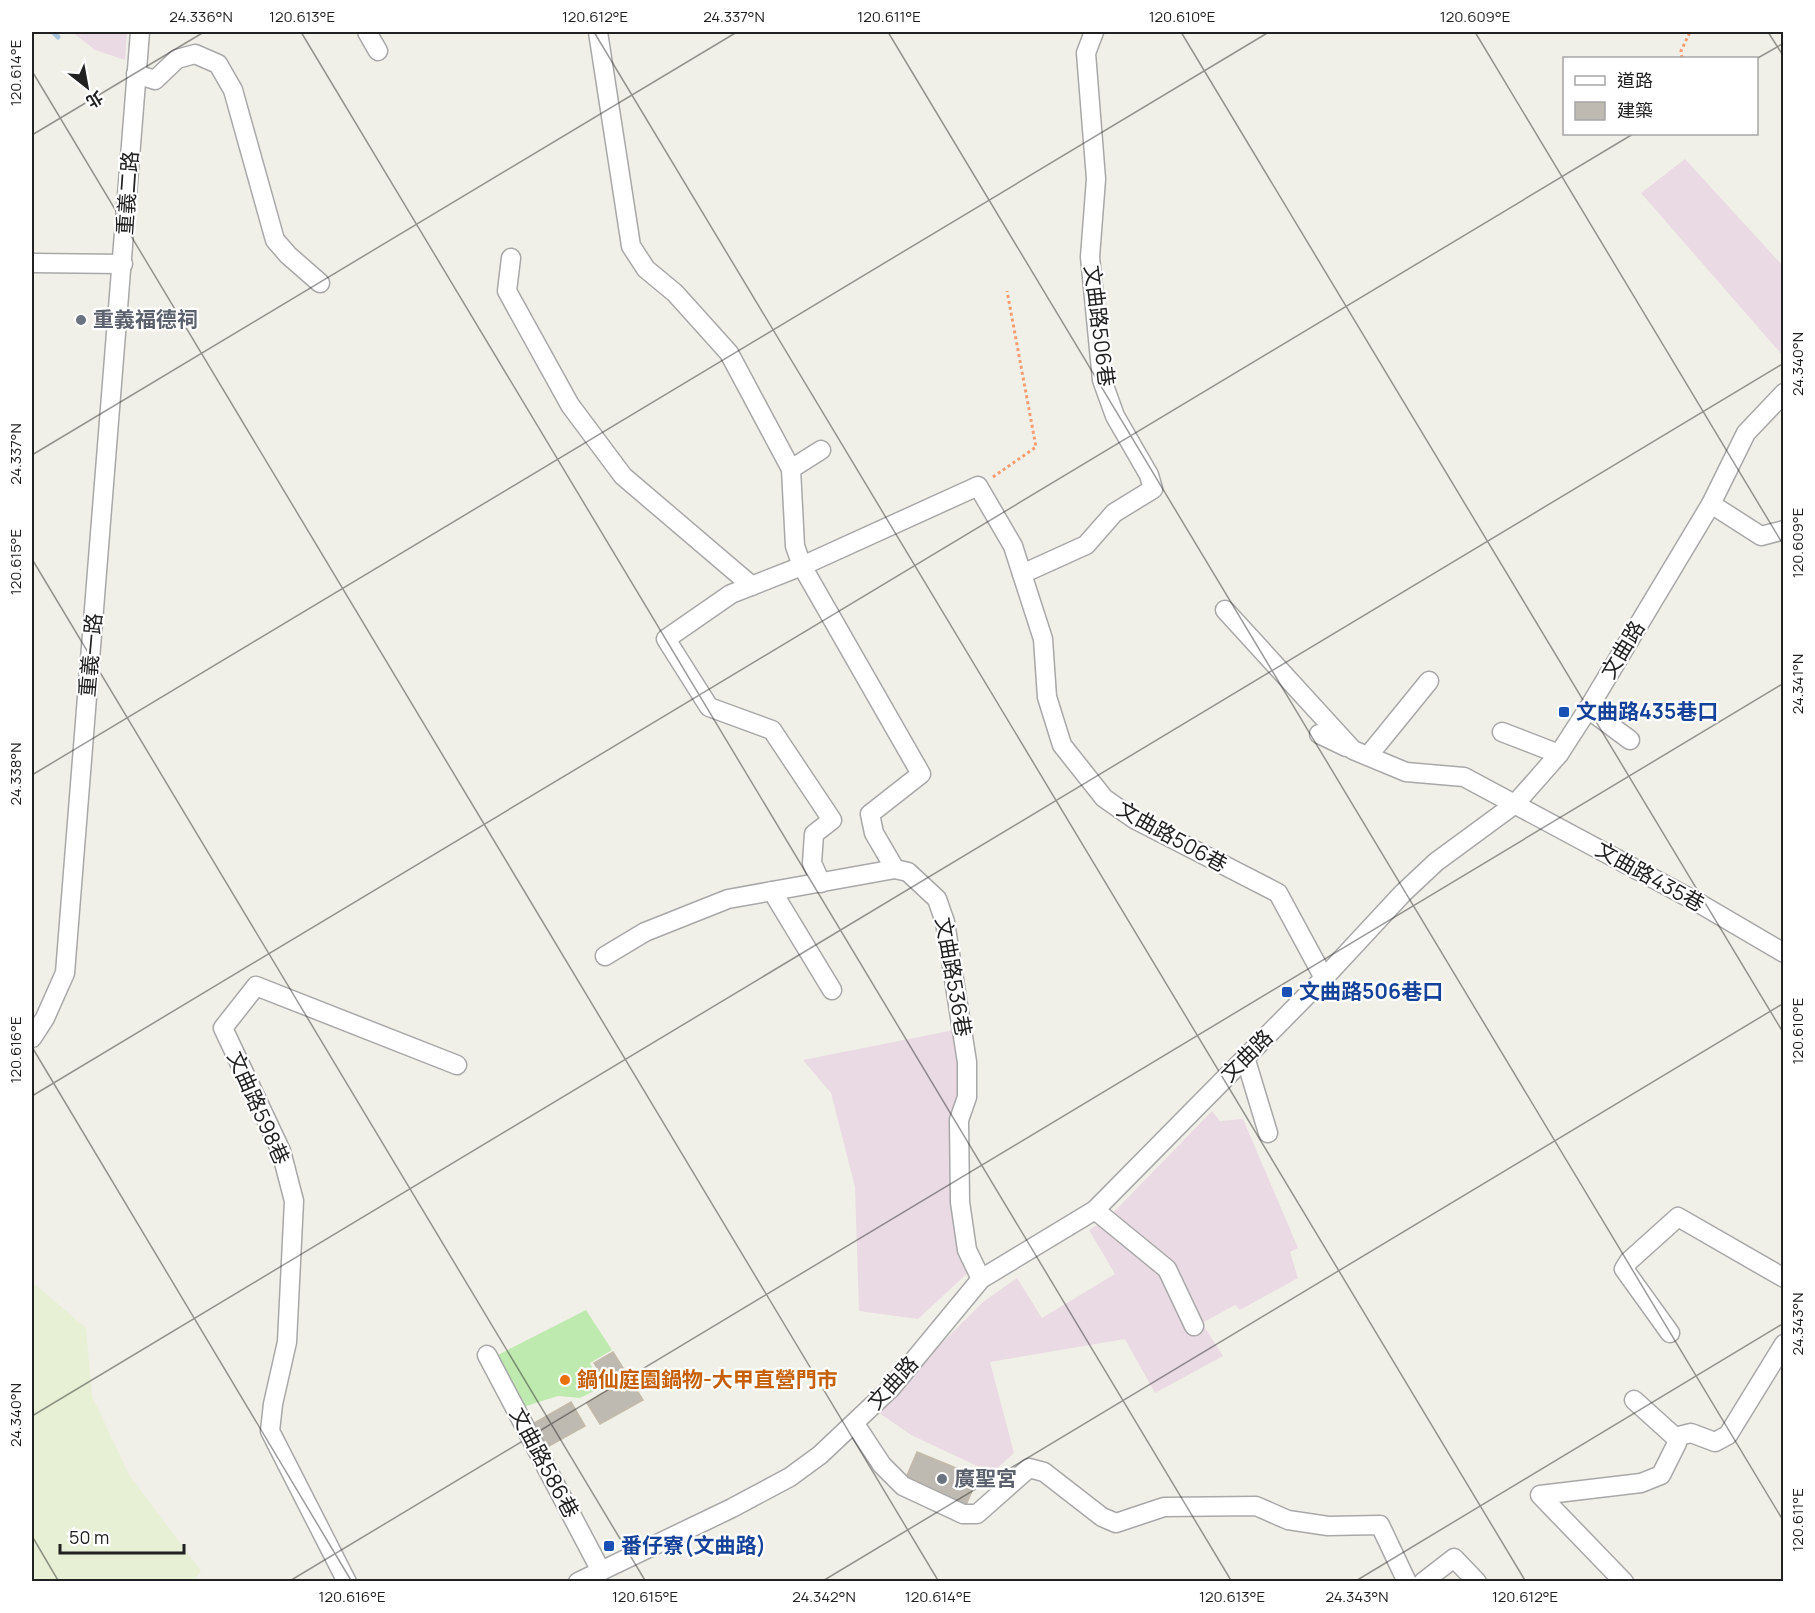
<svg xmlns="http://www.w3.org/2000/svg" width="1815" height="1613" viewBox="0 0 1815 1613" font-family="Manrope,'Noto Sans TC',sans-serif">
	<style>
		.industrial { fill: #eadae3 }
		.farmland { fill: #e7efd4 }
		.grass { fill: #bfeaaf }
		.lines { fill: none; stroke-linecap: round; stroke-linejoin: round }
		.stream { stroke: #a9c6de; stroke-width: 5 }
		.building { fill: #beb9b1; stroke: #c3baaa; stroke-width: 1.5 }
		.minor-casing { stroke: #a8a8a8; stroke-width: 21 }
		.path { stroke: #f89d71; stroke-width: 3; stroke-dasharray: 3 3; stroke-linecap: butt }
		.minor { stroke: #fff; stroke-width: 18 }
		.ticks { fill: none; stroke: #212121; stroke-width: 1.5; stroke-opacity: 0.45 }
		.worship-dot { fill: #6b7280; stroke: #fff; stroke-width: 2 }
		.transit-dot { fill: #1a4fb4; stroke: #fff; stroke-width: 2 }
		.food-dot { fill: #e8710a; stroke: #fff; stroke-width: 2 }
		.labels { text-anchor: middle; stroke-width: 4.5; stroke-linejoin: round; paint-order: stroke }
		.street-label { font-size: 21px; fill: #212121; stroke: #fff }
		.worship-label { font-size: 21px; font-weight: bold; fill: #5b616d; stroke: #fff; text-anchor: start }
		.transit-label { font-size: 21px; font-weight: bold; fill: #164399; stroke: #fff; text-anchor: start }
		.food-label { font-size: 21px; font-weight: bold; fill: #c56008; stroke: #fff; text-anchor: start }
		.neatline { fill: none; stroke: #212121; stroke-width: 2 }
		.ticks-label { font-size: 15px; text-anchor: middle; fill: #212121 }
	</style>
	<rect width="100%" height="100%" fill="#f1f0e8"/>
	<g class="industrial">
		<path d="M72,32h55l-2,28 -30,-10z"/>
		<path d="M1685,159l98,107v90l-142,-163z"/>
		<path d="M959,1029l-1,83 15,156 -55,51 -59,-8 -4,-124 -24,-94 -28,-33z"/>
		<path d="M1212,1111l8,10 23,-2 55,129 -8,4 8,26 -58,32 -5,-5 -33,18 21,33 -68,37 -30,-54 -135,23 24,91 -22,20 -81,-38 -36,-25 108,-108 34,-24 25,40 73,-44 -26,-44 17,-10z"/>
	</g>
	<path class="farmland" d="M32,1282l54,46 6,68 37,79 72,96 -7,10h-162z"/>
	<path class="grass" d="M586,1310l26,40 -22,13 12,24 -22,11 -22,-2 -38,12 -26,-51z"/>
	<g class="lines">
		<path class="stream" d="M53,32l5,5"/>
	</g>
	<g class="building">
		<path d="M613,1352l30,48 -43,24 -13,-21 23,-14 -16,-26z"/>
		<path d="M571,1402l14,24 -43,24 -13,-24z"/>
		<path d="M917,1452l61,25 -12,28 -61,-25z"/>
	</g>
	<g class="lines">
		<defs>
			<g id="minor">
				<path d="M367,32l11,19"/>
				<path d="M598,32l33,214 15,23 29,24 54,60 62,116"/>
				<path d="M1094,32l-8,21 10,126 -6,78 12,123 13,36 34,59 4,14 -39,24 -28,32 -64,29 21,65 4,58 15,48 42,53 30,21 144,74 46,85"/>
				<path d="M136,74l19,6 22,-21 18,-5 23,10 15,26 42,150 13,15 32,28"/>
				<path d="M511,258l-4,33 63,114 53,71 129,110"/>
				<path d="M32,263l91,1"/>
				<path d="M821,450l-30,19 4,77 7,20 119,208 -51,40 4,19 21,36 13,3 29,27 8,23 22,140v35l-8,23 1,82 7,48 14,29"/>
				<path d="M1711,504l50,32 23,-6"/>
				<path d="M1225,610l128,140 53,22 58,5 233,125 87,51"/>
				<path d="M1588,709l42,31"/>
				<path d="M1502,732l57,22"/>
				<path d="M1319,734l27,13"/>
				<path d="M1368,756l61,-75"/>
				<path d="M821,883l-9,-20 2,-29 18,-14 -60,-90 -63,-23 -43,-68 65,-45 71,-28 176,-80 35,60 9,28"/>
				<path d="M772,891l60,99"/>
				<path d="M605,956l40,-24 83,-33 167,-30"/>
				<path d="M32,1038l13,-20 20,-45 75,-941"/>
				<path d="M1245,1057l23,76"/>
				<path d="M1095,1210l72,59 27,57"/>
				<path d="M1670,1333l-46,-64 5,-8 49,-44 106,61"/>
				<path d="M487,1355l114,216"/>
				<path d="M855,1424l27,41 21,21 60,28h14l52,-46 15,4 58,45 14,6 48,-16 92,-1 32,14 40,6 52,-1 27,57"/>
				<path d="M1675,1437l16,-4 24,9 13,-7 56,-91"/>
				<path d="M347,1582l-77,-151 3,-27 14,-62 7,-141 -13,-50 -58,-123 33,-42 201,79"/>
				<path d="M578,1582l154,-74 58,-31 30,-22 71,-67 90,-109 114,-69 229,-232 79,-85 33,-31 79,-58 44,-50 29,-45 123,-205 35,-71 38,-40"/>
				<path d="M1423,1582l31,-24 23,24"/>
				<path d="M1624,1582l-84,-87 101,-12 20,-8 16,-32 -2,-6 -41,-37"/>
			</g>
		</defs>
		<use href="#minor" class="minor-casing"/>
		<g class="path">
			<path d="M1682,58l-1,-7 9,-19"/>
			<path d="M993,477l43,-30 -29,-156"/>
		</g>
		<use href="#minor" class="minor"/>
	</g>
	<path class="ticks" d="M301,32l931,1550M594,32l932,1550M888,32l896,1490M1181,32l603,1002M1475,32l309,514M1768,32l16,25M1756,59l28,-16M32,71l907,1511M32,135l172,-103M32,455l705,-423M32,559l614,1023M32,775l1237,-743M32,1047l320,535M32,1096l1601,-962M32,1416l1752,-1053M32,1536l27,46M288,1582l1496,-899M821,1582l963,-579M1354,1582l430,-259"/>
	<g class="worship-dot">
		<circle cx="81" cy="320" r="6"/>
		<circle cx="942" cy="1479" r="6"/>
	</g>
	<g class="transit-dot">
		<rect x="1558" y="706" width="12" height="12" rx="3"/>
		<rect x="1281" y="986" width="12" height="12" rx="3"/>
		<rect x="603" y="1540" width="12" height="12" rx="3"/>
	</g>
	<circle class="food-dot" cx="565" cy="1380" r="6"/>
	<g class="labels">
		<g class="street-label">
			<text transform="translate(128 193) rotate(-86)" y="7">重義二路</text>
			<text transform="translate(1099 326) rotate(83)" y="7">文曲路506巷</text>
			<text transform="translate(1623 650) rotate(-59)" y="7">文曲路</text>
			<text transform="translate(91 655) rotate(-85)" y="7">重義一路</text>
			<text transform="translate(1172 837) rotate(29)" y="7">文曲路506巷</text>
			<text transform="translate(1650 877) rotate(29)" y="7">文曲路435巷</text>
			<text transform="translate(953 977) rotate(80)" y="7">文曲路536巷</text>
			<text transform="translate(1247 1056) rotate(-45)" y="7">文曲路</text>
			<text transform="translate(258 1108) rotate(66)" y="7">文曲路598巷</text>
			<text transform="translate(893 1383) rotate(-48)" y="7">文曲路</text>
			<text transform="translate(544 1463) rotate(62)" y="7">文曲路586巷</text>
		</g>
		<g class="worship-label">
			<text x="93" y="327">重義福德祠</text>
			<text x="954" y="1486">廣聖宮</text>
		</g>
		<g class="transit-label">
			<text x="1576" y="719">文曲路435巷口</text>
			<text x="1299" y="999">文曲路506巷口</text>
			<text x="621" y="1553">番仔寮(文曲路)</text>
		</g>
		<g class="food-label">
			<text x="577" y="1387">鍋仙庭園鍋物-大甲直營門市</text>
		</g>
	</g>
	<rect width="1815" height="1613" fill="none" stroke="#ffffff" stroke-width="66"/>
	<rect x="1563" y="57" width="195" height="78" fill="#ffffff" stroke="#a6a6a6" stroke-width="1.5"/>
	<rect x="1575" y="76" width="30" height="9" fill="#ffffff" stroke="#a6a6a6" stroke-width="1.5"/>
	<text x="1617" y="87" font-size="18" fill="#212121">道路</text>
	<rect x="1575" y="102" width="30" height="18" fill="#beb9b1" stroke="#a6a6a6" stroke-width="1.5"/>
	<text x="1617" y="117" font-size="18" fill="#212121">建築</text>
	<g transform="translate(87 87) rotate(149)" stroke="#ffffff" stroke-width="4.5" paint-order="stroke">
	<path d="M0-4.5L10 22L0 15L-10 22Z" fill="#212121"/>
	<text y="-9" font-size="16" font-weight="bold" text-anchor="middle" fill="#212121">北</text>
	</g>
	<path d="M60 1544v9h124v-9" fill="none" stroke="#212121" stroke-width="3"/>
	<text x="69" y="1544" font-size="18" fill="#212121" stroke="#ffffff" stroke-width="4.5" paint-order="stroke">50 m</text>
	<rect x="33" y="33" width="1749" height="1547" class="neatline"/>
	<g class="ticks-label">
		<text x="201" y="22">24.336°N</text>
		<text x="302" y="22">120.613°E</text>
		<text x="595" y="22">120.612°E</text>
		<text x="734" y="22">24.337°N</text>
		<text x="889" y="22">120.611°E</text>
		<text x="1182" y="22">120.610°E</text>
		<text x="1475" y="22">120.609°E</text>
		<text transform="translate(16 73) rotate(-90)" y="5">120.614°E</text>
		<text transform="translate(1798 364) rotate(-90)" y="5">24.340°N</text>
		<text transform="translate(16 454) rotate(-90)" y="5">24.337°N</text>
		<text transform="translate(1798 543) rotate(-90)" y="5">120.609°E</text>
		<text transform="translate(16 562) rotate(-90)" y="5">120.615°E</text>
		<text transform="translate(1798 684) rotate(-90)" y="5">24.341°N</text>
		<text transform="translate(16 774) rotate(-90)" y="5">24.338°N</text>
		<text transform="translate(1798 1031) rotate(-90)" y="5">120.610°E</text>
		<text transform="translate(16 1050) rotate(-90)" y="5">120.616°E</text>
		<text transform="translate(1798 1324) rotate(-90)" y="5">24.343°N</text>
		<text transform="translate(16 1415) rotate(-90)" y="5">24.340°N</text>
		<text transform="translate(1798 1520) rotate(-90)" y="5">120.611°E</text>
		<text x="352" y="1602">120.616°E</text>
		<text x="645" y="1602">120.615°E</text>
		<text x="824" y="1602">24.342°N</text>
		<text x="938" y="1602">120.614°E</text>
		<text x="1232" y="1602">120.613°E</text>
		<text x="1357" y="1602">24.343°N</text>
		<text x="1525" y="1602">120.612°E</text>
	</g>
</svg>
